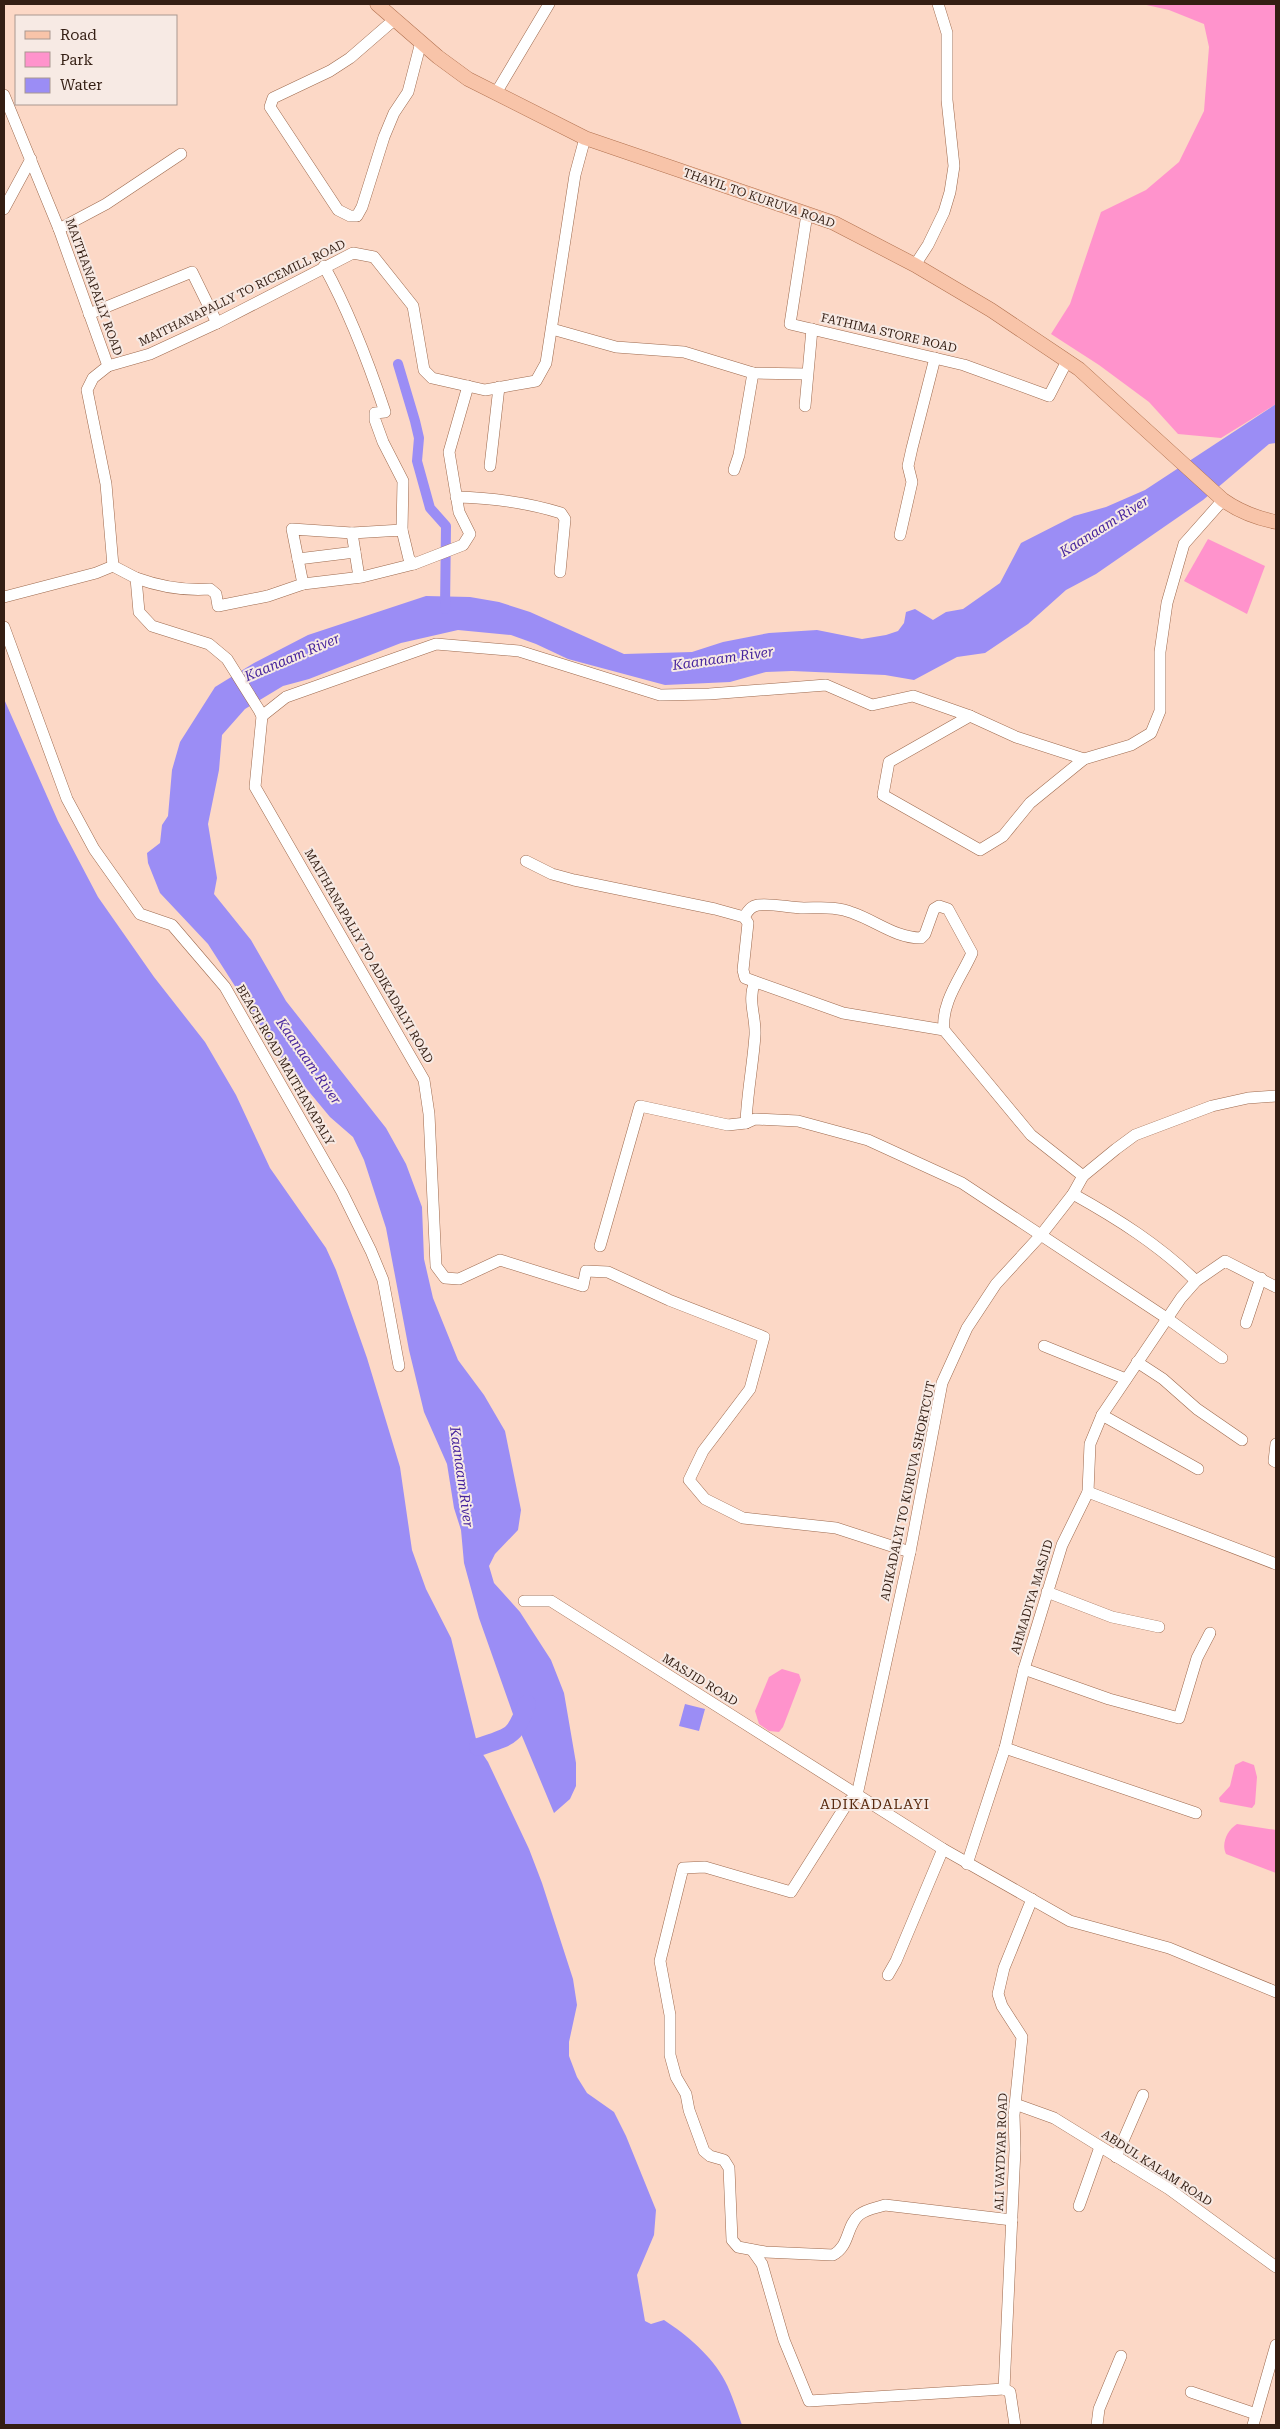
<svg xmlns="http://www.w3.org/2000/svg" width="1280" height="2429" viewBox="0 0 1280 2429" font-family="'Roboto Serif',serif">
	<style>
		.green { fill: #ff93cc }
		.water { fill: #9b8df5 }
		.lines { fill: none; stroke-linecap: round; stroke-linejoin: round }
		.canal { stroke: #9b8df5; stroke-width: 10 }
		.river { stroke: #9b8df5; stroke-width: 18 }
		.minor-casing { stroke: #9d694d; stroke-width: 12 }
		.major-casing { stroke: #b1714f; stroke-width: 15 }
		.minor { stroke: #fff; stroke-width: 11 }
		.major { stroke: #f8c4a9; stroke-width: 14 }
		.labels { text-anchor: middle; stroke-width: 4; stroke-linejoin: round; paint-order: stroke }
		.street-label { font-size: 12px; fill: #341e13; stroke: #f7eae4 }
		.water-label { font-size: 14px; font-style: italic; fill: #47259d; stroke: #f7eae4 }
		.neighbourhood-label { font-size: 14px; letter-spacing: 1px; fill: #592a0f; stroke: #f7eae4 }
	</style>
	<rect width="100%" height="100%" fill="#fcd8c6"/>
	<g class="green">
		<path d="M1142,4h134v400l-55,34 -43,-4 -29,-32 -50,-37 -48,-31 19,-30 31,-92 45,-22 33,-28 25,-51 5,-64 -5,-23 -35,-14z"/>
		<path d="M1208,539l57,27 -18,48 -63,-33z"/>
		<path d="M782,1669l17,5 2,6 -18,47 -4,5 -10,-1 -10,-7 -4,-13 14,-34z"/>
		<path d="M1243,1761l11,4 3,12 -2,27 -3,4 -32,-6 -1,-4 11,-12 5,-21z"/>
		<path d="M1237,1824l39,6v43l-50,-19c-5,-10 1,-24 11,-30z"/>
	</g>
	<g class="water">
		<path d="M1276,404v39l-7,1 -66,56 -107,74 -30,16 -38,34 -43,29 -28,4 -43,23 -29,-5 -93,-4 -26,1 -36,10 -65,3 -97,-26 -32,-15 -25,-9 -53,-5 -57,13 -92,36 -26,7 -38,23 -23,26 -3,35 -11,54 9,54 -3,16 37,46 35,61 100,127 20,36 16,43 2,52 9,39 25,62 26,35 21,36 16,79 -3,20 -23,24 -6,12 5,17 26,29 31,48 13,33 12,70v23l-6,13 -16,14 -40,-96 -35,-99 -15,-55 -3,-33 -7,-22 -7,-44 -23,-52 -15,-62 -23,-122 -22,-68 -11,-23 -23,-20 -49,-59 -73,-114 -48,-51 -12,-30 -1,-10 13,-10 2,-18 6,-9 4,-46 8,-28 35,-55 39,-24 54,-28 118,-39 44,1 29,5 31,10 94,42 68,-2 31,-10 46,-9 48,-3 45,9 24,-4 12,-4 6,-8 2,-11 9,-3 18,11 13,-8 17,-3 37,-26 21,-40 53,-27 32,-9 39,-17z"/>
		<path d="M4,699l54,122 40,76 56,80 51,65 31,53 34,73 56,80 10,22 31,88 33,109 12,83 14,39 25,49 27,109 10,15 41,87 13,34 31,96 4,26 -8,37v14l8,21 10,16 27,19 12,24 30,74 -2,25 -17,40 8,46 6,3 13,-4c23,15 48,36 61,61 7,13 12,30 17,44h-738z"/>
		<path d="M685,1704l20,5 -6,22 -20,-5z"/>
	</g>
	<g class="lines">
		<path class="canal" d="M398,364l17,57 4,17 -2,23 13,47 16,18 -1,83"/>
		<path class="river" d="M478,1747c34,-11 36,-9 49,-43"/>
		<defs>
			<g id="minor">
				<path d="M395,19l-45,39 -20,13 -57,27 -3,9 68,103 12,6h7l5,-9 22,-70 10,-24 14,-21 13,-50"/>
				<path d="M496,93l53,-89"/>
				<path d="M4,95l55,134 49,137 -15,12 -6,12 19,94 7,82 23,12 3,34 13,14 57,18 18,15 32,51 3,6 -7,71 169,293 5,34 7,152 9,12 14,1 41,-19 83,26 3,-15 22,1 61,28 95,37 -14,52 -47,62 -14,29 16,19 38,19 93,10 74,24"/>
				<path d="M4,209l27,-50"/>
				<path d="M807,214l-17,110 174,41 85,31 18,-35"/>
				<path d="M59,229l47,-25 75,-50"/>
				<path d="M915,265l13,-20 16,-33 6,-20 4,-26 -7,-66v-67l-9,-29"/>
				<path d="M324,266c26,47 44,95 61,146l-10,1v7l8,22 20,39 -1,49"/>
				<path d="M89,314l103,-42 25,51"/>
				<path d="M552,329l64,18 68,5 69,21 54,1"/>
				<path d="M108,366l42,-12 67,-31 136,-70 21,4 39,49 11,64 8,8 53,12 51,-9 10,-18 29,-188 10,-37"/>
				<path d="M805,406l7,-77"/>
				<path d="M490,466l9,-79"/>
				<path d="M734,470l5,-15 14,-82"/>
				<path d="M456,497c37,1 70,5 105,16l4,6 -5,53"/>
				<path d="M352,533l7,44"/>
				<path d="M900,535l12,-53 -4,-16 4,-18 23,-90"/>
				<path d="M298,559l57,-7"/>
				<path d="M136,578c25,9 48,13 74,11l6,5 2,12 50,-10 35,-12 -11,-55 60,4 50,-3 7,29 5,5 49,-19 7,-11 -11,-22 -10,-60 19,-66"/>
				<path d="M303,584l59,-7 52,-13"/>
				<path d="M4,597l92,-24 17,-7"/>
				<path d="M4,627l63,172 27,50 46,65 32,11 53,62 117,205 29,59 12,29 16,86"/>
				<path d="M262,716l24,-19 150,-53 83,7 141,44 49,-1 117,-9 46,20 41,-9 57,20 -81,46 -6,33 97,55 23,-14 27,-33 54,-44 47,-14 20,-12 9,-22v-59l7,-49 17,-59 39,-44"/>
				<path d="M970,716l46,21 68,22"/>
				<path d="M526,861l26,13 22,6 141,29 29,8 4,6 -5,47 2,8 98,35 101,17 87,105 52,41"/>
				<path d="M744,917c4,-6 7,-11 14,-12 15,-2 31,3 46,3 17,0 32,-2 49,5 23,8 43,25 68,25l4,-4 9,-25 5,-3 9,3 24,44c-11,25 -31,49 -28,77"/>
				<path d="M746,1123c1,-30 7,-58 9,-88 1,-19 -8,-35 0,-53"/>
				<path d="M1073,1194c45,25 86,51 123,87"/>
				<path d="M600,1246l40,-140 88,19 18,-2 9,-4 43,2 70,19 94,43 206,136 54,39"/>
				<path d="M1246,1323l15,-45"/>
				<path d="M1044,1346l82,33"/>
				<path d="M1137,1362l26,17 34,30 45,31"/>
				<path d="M1102,1415l96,54"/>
				<path d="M1276,1444l-2,17 2,1"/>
				<path d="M1088,1492l188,72"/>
				<path d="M1047,1592l65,25 47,10"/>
				<path d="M524,1601h27l392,248 127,72 99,27 107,44"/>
				<path d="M1024,1669l85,30 70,19 18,-60 13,-25"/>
				<path d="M1005,1748l191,65"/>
				<path d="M857,1795l-9,7 -57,90 -86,-25 -22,1 -23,93 10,54v40l6,22 10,17 3,16 15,41 6,5 14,4 5,8 3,72 6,7 27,5 68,3c17,-9 13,-29 26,-40 7,-6 17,-7 26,-10l127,15"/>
				<path d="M857,1795l53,-243 32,-169 25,-55 29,-44 45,-49 32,-41 10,-18 33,-27 19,-14 77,-29 36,-8 28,-2"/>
				<path d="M967,1864l38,-116 19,-79 38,-124 26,-53 2,-48 12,-29 79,-117 15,-17 29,-20 51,26"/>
				<path d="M888,1975l8,-14 47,-112"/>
				<path d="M1015,2104l39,14 115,71 107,78"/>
				<path d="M1116,2157l27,-62"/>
				<path d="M1079,2206l21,-59"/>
				<path d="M752,2250l10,14 22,76 25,61 195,-12"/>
				<path d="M1004,2389l11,-240 -1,-34 8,-78 -20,-31 -4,-12 6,-26 28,-69"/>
				<path d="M1004,2389l6,3 5,33"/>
				<path d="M1191,2392l65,22"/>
				<path d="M1097,2425l2,-16 22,-53"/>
				<path d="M1253,2425l23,-80"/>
			</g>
			<path id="major" d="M377,4l61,53 30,22 117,59 249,85 81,42 76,45 88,59 144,131c17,12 33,18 53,22"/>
		</defs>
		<use href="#minor" class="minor-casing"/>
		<use href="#major" class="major-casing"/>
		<use href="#minor" class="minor"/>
		<use href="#major" class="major"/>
	</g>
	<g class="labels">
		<g class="street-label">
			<text transform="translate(759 198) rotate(19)" y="4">THAYIL TO KURUVA ROAD</text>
			<text transform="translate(94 287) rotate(70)" y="4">MAITHANAPALLY ROAD</text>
			<text transform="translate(242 293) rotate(-26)" y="4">MAITHANAPALLY TO RICEMILL ROAD</text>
			<text transform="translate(889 333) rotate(13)" y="4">FATHIMA STORE ROAD</text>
			<text transform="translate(369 956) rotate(60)" y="4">MAITHANAPALLY TO ADIKADALYI ROAD</text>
			<text transform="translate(285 1065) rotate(60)" y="4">BEACH ROAD MAITHANAPALY</text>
			<text transform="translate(908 1491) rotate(-78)" y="4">ADIKADALYI TO KURUVA SHORTCUT</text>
			<text transform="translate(1032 1597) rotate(-73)" y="4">AHMADIYA MASJID</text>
			<text transform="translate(700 1680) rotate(32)" y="4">MASJID ROAD</text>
			<text transform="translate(1001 2152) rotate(-88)" y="4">ALI VAYDYAR ROAD</text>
			<text transform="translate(1157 2168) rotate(33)" y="4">ABDUL KALAM ROAD</text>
		</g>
		<g class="water-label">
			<text transform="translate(1104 526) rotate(-32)" y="5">Kaanaam River</text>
			<text transform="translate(292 657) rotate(-23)" y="5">Kaanaam River</text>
			<text transform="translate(723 658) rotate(-8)" y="5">Kaanaam River</text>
			<text transform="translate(309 1061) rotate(55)" y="5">Kaanaam River</text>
			<text transform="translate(462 1477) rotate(82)" y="5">Kaanaam River</text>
		</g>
		<g class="neighbourhood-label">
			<text x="875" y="1809">ADIKADALAYI</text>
		</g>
	</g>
	<rect width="1280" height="2429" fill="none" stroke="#341e13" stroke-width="10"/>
	<rect x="15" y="15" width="162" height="90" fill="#f7eae4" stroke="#a99890"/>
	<rect x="25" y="31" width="25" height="8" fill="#f8c4a9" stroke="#a99890"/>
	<text x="60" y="40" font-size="15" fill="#341e13">Road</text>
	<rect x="25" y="52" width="25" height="15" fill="#ff93cc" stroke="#a99890"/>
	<text x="60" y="65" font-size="15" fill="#341e13">Park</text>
	<rect x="25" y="78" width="25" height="15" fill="#9b8df5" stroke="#a99890"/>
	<text x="60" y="90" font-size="15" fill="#341e13">Water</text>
</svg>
